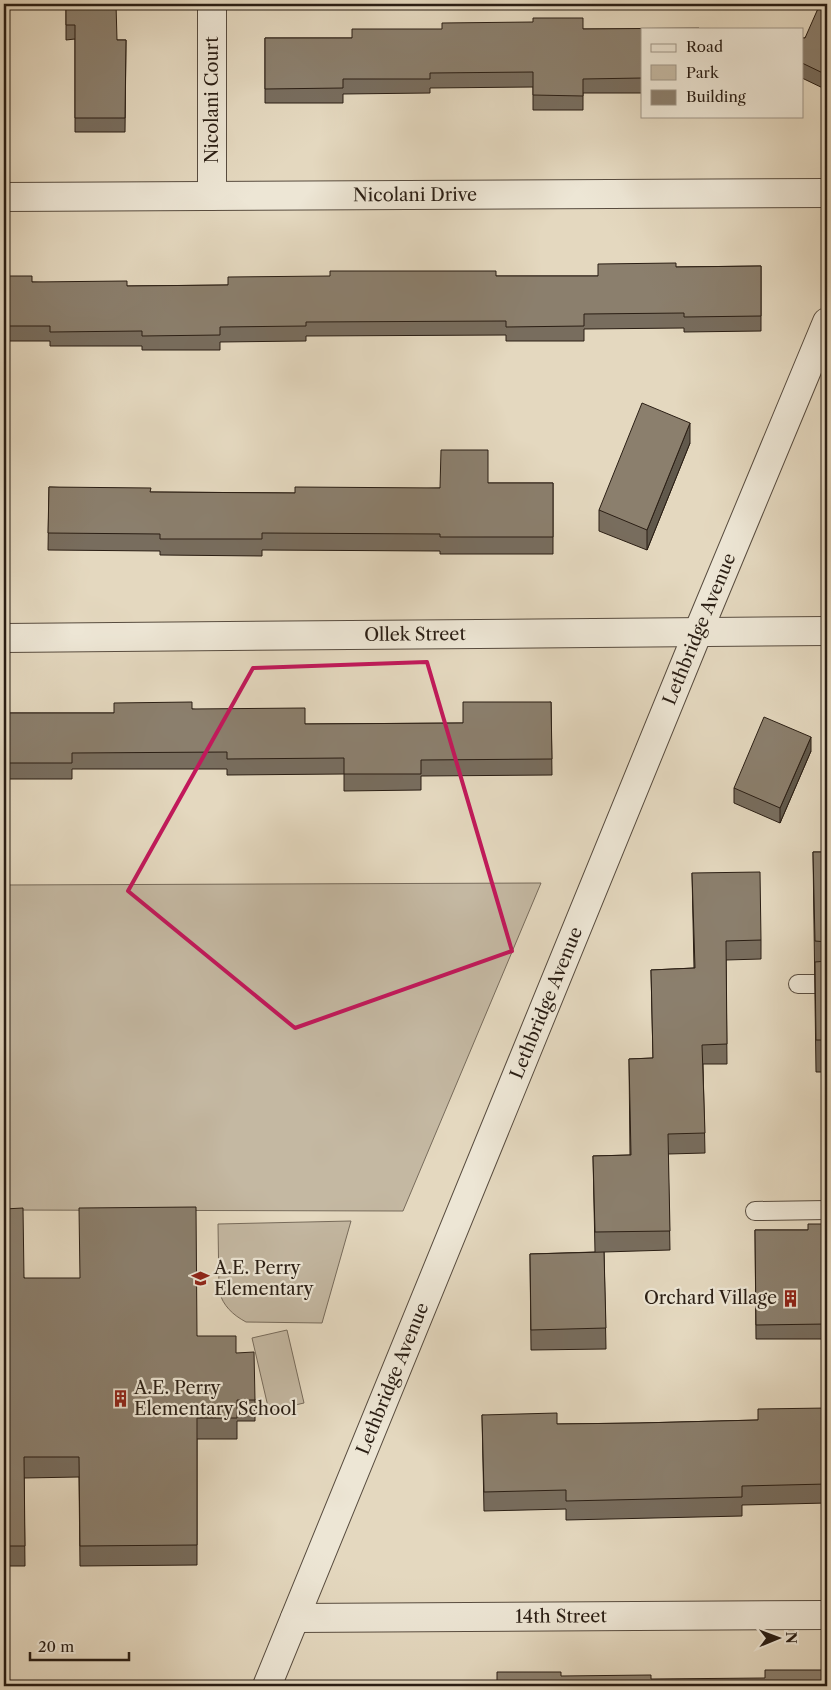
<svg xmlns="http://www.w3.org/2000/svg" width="831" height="1690" viewBox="0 0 831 1690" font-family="'Libre Caslon Text',serif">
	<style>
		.green { fill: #c4b8a2; stroke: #776b5b }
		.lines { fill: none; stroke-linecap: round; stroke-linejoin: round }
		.service-casing { stroke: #584c3f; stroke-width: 20 }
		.minor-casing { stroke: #584c3f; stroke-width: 30 }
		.service { stroke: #ede6d5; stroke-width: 18 }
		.minor { stroke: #ede6d5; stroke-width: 28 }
		.wall { fill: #786d5e; stroke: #2a1e14 }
		.shaded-wall { fill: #61594c; stroke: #2a1e14 }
		.building { fill: #8b7f6d; stroke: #2a1e14 }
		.marked { fill: none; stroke: #c2185b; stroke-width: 4; stroke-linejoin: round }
		.labels { text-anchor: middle; stroke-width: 4.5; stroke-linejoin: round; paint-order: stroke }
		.street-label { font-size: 18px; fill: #2a1e14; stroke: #ede6d5 }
		.poi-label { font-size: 18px; fill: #2a1e14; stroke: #ede6d5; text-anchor: start }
	</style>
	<rect width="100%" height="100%" fill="#e4d8bf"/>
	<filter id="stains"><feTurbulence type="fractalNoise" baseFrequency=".004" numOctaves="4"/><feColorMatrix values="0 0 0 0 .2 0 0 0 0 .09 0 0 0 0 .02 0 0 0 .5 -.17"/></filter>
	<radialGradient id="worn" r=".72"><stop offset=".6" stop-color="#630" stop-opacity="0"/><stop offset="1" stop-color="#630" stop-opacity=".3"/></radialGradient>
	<g class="green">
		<path d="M541,883l-138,328 -399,-1v-325z"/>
		<path d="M351,1221l-29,102 -76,-1c-13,-7 -23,-16 -27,-31l-1,-67z"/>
		<path d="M287,1330l17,73 -35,8 -17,-73z"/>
	</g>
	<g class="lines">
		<defs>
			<g id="service">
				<path d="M798,984h29"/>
				<path d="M755,1211l72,-1"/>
			</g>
			<g id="minor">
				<path d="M212,4v192"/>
				<path id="s1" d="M4,197l823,-4"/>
				<path id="s2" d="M4,638l823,-7"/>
				<path id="s3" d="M295,1618l532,-3"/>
				<path id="s4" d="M267,1686l431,-1054 129,-310"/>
			</g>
		</defs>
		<use href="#service" class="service-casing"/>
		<use href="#minor" class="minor-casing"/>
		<use href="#service" class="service"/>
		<use href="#minor" class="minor"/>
	</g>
	<g class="wall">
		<path d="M66,4l51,36h9l-1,92h-50v-93l-9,1z"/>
		<path d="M827,4v86l-25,-12v-40h3z"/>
		<path d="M583,29h59v64h-59v17h-50v-23l-103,1v5l-87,1v9h-78v-65h87z"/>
		<path d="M761,266v65l-77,1v-4l-100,1v12h-78v-6l-200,1v5l-86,1v8h-78v-4h-92v-5h-46v-65l28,6 95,4 101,-1 268,-9h102l78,-9z"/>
		<path d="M690,443l-43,107 -48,-19v-21z"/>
		<path d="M488,483h65v71h-113v-3l-178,-1v6l-102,-1v-4l-112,-1 1,-63 101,5 145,1 145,-5z"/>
		<path d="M551,702l1,73 -131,1v14l-77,1v-17l-117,1v-6h-155v10h-68v-66h110l78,-4 113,15 158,-1z"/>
		<path d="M811,751l-31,72 -46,-20v-15z"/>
		<path d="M813,852h14v220h-11z"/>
		<path d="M692,873l69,67v19l-35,1 1,104h-24l2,89 -37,1 2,96 -66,2 2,97 -75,1 -1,-96 65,-2 -2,-96 37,-1 -1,-96 24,-1 -2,-88 43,-2z"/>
		<path d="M4,1209l20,69 173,58 39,17 19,47v21h-18v18h-40v126l-117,1 -1,-89 -55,1 1,88h-21z"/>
		<path d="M827,1224v115h-71l-1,-109h53z"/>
		<path d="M827,1408v95l-85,2v11l-176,4v-11l-82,2 -2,-96 75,9 82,-1 119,-3z"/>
	</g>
	<g class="shaded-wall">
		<path d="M690,423v20l-43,107v-20z"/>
		<path d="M811,737v14l-31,72v-15z"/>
	</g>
	<g class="building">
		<path d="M66,4h50l1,36h9l-1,78h-50v-93h-9z"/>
		<path d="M820,4h7v71l-25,-12v-25h3z"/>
		<path d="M533,18h50v11l116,-1v1h-57v49l-59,1v17l-50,-1v-23l-103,1v6h-87v9l-78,1v-51h87v-9h90v-6l91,-1z"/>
		<path d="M676,263v4l85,-1v50l-77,1v-4l-100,1v12l-78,1v-6l-200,1v4l-86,1v8l-78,1v-5l-92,1v-6h-46v-50h28v6l95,-1v5l101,-1v-8l102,-1v-5h166v5h102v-12z"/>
		<path d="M642,403l48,20 -43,107 -48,-20z"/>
		<path d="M441,450h47v33h65v54h-113v-3l-178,-1v6h-102v-5l-112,-1 1,-46 102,1 -1,4 145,1v-6l145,1z"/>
		<path d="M192,702v7l113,-1v16l158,-1v-21h88l1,57 -131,1v14h-77v-16l-117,1v-7l-155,1v10h-68v-50h110v-10z"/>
		<path d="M764,717l47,20 -31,71 -46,-20z"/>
		<path d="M813,852h14v90l-12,-1z"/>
		<path d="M760,872l1,68 -35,1 1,103 -25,1 3,88 -37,1 2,97 -75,1 -2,-76 38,-1 -2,-96 24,-1 -2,-88 44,-2 -3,-95z"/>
		<path d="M827,961v79h-11l-1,-78z"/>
		<path d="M196,1207l1,129h39v17l18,-1 1,48h-18v18h-40v127l-117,1 -1,-89h-55l1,89h-21v-337l19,-1 1,70h56l-1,-70z"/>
		<path d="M808,1224h19v100l-71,1 -1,-95h53z"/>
		<path d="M604,1252l2,76 -75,2 -1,-76z"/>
		<path d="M827,1408v76l-85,2v11l-176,4v-11l-82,2 -2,-77 75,-2v11l82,-1 119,-3v-11z"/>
		<path d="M765,1670h62v16h-330v-14h64v4l90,-1v4l114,-1z"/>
	</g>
	<path class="marked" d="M427,662l85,289 -217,77 -167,-137 125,-223z"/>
	<defs>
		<symbol id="school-bare" viewBox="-9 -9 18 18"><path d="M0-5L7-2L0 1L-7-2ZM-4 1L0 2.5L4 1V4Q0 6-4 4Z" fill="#8f2418" stroke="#ede6d5" stroke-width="2.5" paint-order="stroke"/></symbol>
		<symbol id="building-bare" viewBox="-9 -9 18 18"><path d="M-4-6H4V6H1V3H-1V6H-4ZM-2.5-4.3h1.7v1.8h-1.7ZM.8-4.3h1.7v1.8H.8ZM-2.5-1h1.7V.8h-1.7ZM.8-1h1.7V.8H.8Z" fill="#8f2418" stroke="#ede6d5" stroke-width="2.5" paint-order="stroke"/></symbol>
	</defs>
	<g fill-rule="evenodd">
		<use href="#school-bare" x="188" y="1266" width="25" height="25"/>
		<use href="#building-bare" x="778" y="1286" width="25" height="25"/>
		<use href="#building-bare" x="108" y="1386" width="25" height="25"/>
	</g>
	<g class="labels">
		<g class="street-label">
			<text transform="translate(212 100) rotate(-90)" y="6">Nicolani Court</text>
			<text dy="6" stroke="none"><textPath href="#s1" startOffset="411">Nicolani Drive</textPath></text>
			<text dy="6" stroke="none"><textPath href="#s4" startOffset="1142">Lethbridge Avenue</textPath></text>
			<text dy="6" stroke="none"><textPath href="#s2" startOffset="411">Ollek Street</textPath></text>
			<text dy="6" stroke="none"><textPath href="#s4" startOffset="738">Lethbridge Avenue</textPath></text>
			<text dy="6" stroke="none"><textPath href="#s4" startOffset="332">Lethbridge Avenue</textPath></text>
			<text dy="6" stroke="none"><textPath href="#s3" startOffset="266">14th Street</textPath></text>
		</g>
		<g class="poi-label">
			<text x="214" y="1274">A.E. Perry<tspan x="214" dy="21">Elementary</tspan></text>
			<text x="777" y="1304" text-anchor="end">Orchard Village</text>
			<text x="134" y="1394">A.E. Perry<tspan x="134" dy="21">Elementary School</tspan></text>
		</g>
	</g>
	<rect width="831" height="1690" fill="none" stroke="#e4d8bf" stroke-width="20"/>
	<rect x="5" y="5" width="821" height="1680" fill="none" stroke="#2a1e14" stroke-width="2.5"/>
	<rect x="10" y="10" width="811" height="1670" fill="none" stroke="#2a1e14"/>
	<rect x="641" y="28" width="162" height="90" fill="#ede6d5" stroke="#9f9688"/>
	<rect x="651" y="44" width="25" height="8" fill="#ede6d5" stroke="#9f9688"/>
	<text x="686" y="52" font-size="15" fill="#2a1e14">Road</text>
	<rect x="651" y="65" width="25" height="15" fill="#c4b8a2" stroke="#9f9688"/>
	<text x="686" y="78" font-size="15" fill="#2a1e14">Park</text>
	<rect x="651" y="90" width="25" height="15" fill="#8b7f6d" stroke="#9f9688"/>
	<text x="686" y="102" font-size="15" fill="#2a1e14">Building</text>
	<g transform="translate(778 1638) rotate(89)" stroke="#ede6d5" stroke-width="4" paint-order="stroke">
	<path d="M0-4L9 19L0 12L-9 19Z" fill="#2a1e14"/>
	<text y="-8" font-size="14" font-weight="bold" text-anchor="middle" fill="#2a1e14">N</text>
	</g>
	<path d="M30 1652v8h99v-8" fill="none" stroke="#2a1e14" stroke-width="2.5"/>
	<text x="38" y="1652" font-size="15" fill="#2a1e14" stroke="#ede6d5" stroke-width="4" paint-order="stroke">20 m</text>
	<rect width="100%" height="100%" filter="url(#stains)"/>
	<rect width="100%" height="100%" fill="url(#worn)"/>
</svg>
